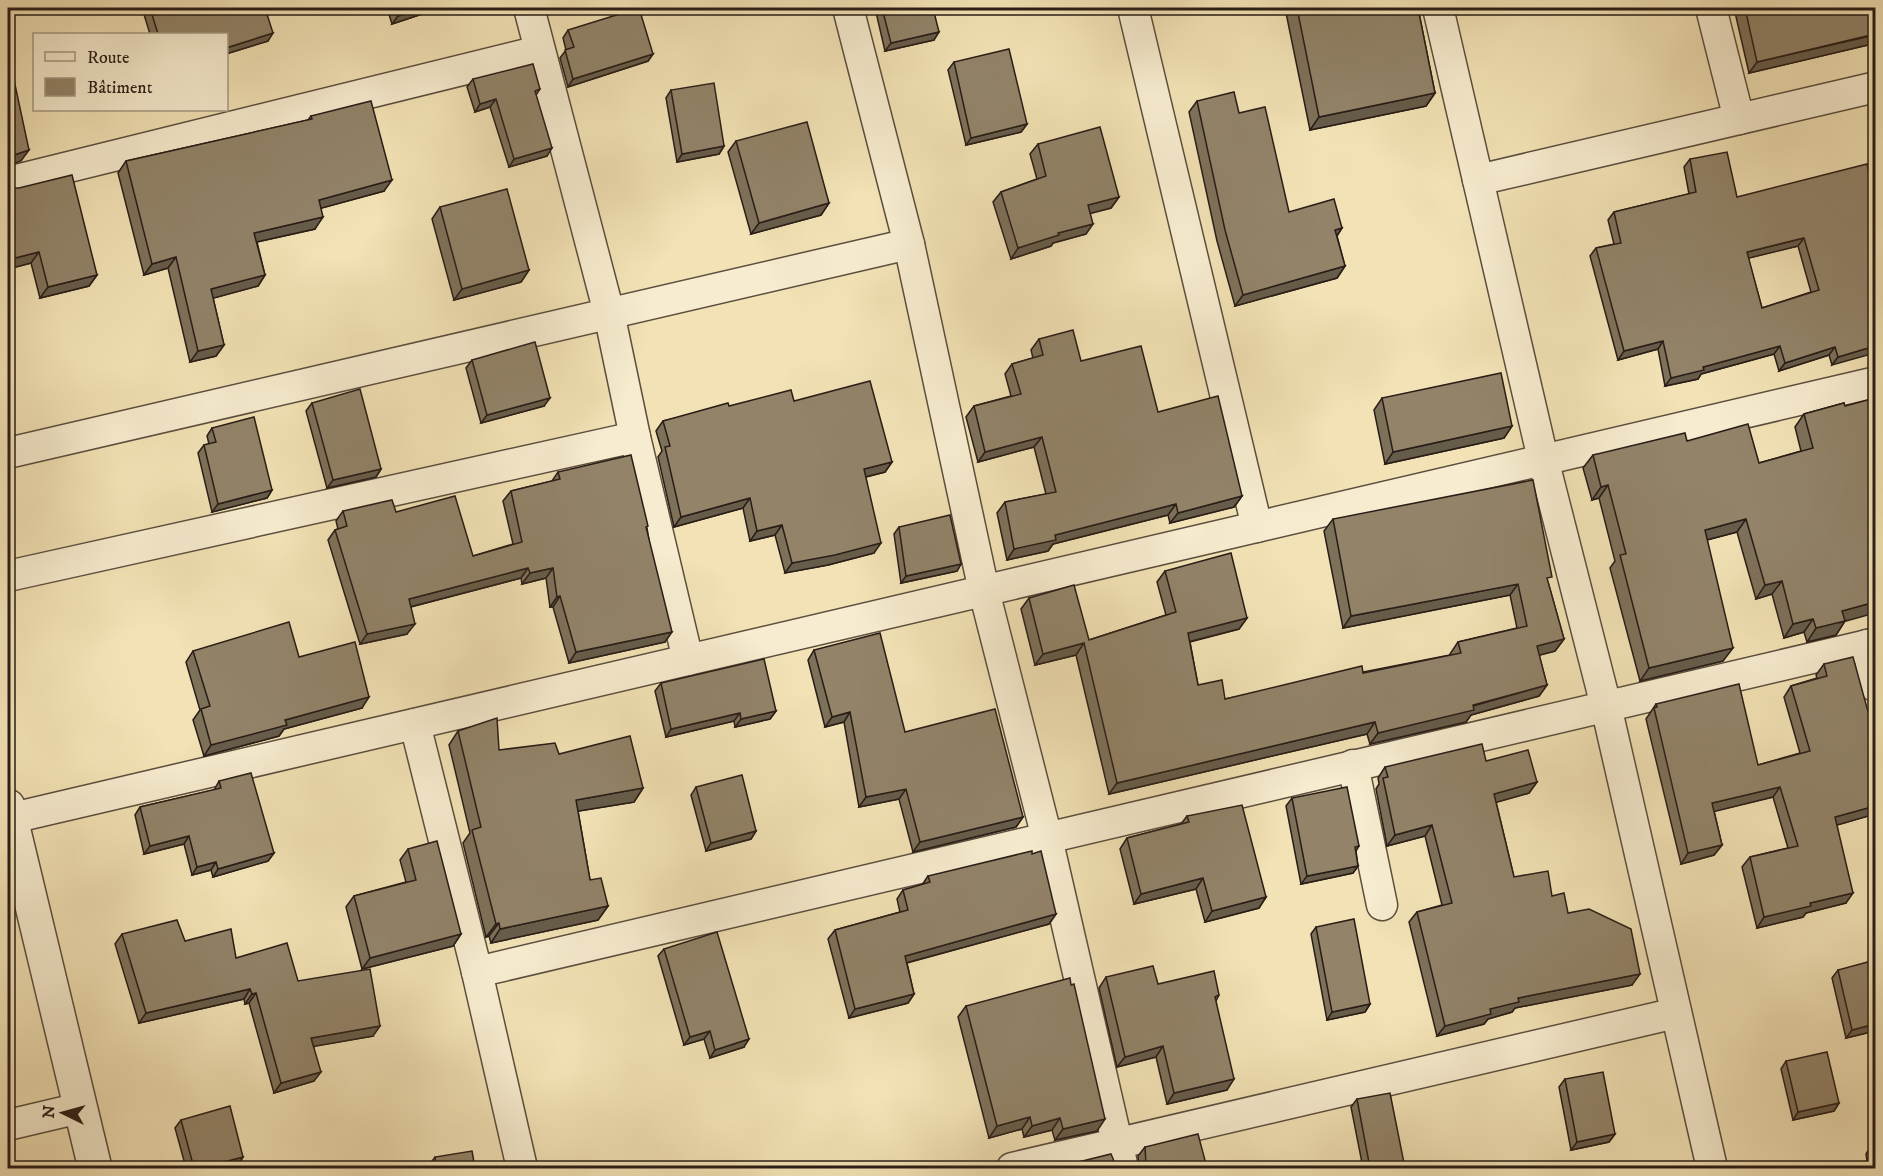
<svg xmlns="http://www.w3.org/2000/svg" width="1883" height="1176" viewBox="0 0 1883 1176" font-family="'IM FELL DW Pica',serif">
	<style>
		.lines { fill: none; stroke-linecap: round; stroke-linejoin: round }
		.minor-casing { stroke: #5b4e3e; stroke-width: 33 }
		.tertiary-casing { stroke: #5b4e3e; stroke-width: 36 }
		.minor { stroke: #f7eccf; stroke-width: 30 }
		.tertiary { stroke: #f7eccf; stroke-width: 33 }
		.wall { fill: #7e715a; stroke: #291d17; stroke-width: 1.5; fill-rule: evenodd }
		.shaded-wall { fill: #665c4a; stroke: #291d17; stroke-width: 1.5 }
		.building { fill: #928369; stroke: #291d17; stroke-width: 1.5; fill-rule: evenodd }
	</style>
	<rect width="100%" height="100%" fill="#f2e2b5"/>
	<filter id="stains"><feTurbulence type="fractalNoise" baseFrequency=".00333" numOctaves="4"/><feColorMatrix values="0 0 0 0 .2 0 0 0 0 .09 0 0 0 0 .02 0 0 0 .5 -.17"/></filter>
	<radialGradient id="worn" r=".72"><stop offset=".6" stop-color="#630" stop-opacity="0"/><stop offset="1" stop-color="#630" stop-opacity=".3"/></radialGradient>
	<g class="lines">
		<defs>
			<g id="minor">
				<path d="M529,8l80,305 26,124 53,223"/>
				<path d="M848,8l61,236 75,347 63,247 76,330"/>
				<path d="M1133,8l124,519"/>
				<path d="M1438,8l105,451 63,247 106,462"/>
				<path d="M1711,8l28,111"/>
				<path d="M1478,180l398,-93"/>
				<path d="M8,182l531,-131"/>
				<path d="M8,453l901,-209"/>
				<path d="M8,576l627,-139"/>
				<path d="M1867,645l9,42"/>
				<path d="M415,724l62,248 45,196"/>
				<path d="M1353,765l29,140"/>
				<path d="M8,819l1868,-437"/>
				<path d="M477,972l1399,-329"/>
				<path d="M8,1125l72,-17"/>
				<path d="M1012,1168l664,-155"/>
			</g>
			<path id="tertiary" d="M8,806l87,362"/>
		</defs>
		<use href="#minor" class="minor-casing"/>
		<use href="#tertiary" class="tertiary-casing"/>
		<use href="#minor" class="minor"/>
		<use href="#tertiary" class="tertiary"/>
	</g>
	<g class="wall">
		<path d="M142,8h123l3,33 -42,13v-20h-76z"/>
		<path d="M387,8h51l-1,1 -45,15z"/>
		<path d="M875,8h58l1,32 -49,11z"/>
		<path d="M1285,8h133l17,85 -9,13 -116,24z"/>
		<path d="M1734,8h141l-3,11 -4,26 -119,28z"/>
		<path d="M568,30l85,24 -5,7 -80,26 -8,-29 6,-8 -3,-12z"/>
		<path d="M954,62l73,62 -6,8 -55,13 -18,-75z"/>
		<path d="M473,79l67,10 -4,6 11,61 -38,11 -19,-60 -15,5 -8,-25z"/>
		<path d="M671,90l53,56 -5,8 -42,8 -11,-64z"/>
		<path d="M1197,101l92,111 53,16 -5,8 8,30 -8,12 -102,28 -18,-65 -28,-129z"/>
		<path d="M311,116l73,75 -63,17 -6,21 -58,13 8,33 -7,11 -45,12 11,47 -8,11 -26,6 -22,-94 -24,7 -26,-102 8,-12 182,-41z"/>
		<path d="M736,141l93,62 -8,12 -70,19 -23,-82z"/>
		<path d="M1038,144l81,53 -8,11 -21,5 -4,21 -33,9 -2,3 -40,13 -18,-57 8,-10 36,-13 -7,-25z"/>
		<path d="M1690,159l47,38 138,1v97l-4,1 4,14 -43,55 -3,-10 -50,16 -5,-17 -73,20 -3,5 -33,7 -7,-37 -40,11 -28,-104 6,-8 18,-4 -6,-24 6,-8 75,-18 -5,-27zM1798,246l13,46 -49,16 -14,-50z"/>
		<path d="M8,185l89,90 -8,11 -49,12 -9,-35 -23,6z"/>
		<path d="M440,207l89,63 -8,12 -67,18 -22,-81z"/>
		<path d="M1039,339l42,22 77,51 84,84 -8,11 -64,16 -2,-8 -115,29 -5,7 -41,9 -10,-47 8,-11 41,-8 -12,-47 -56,15 -12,-45 8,-11 37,-10 -6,-22 7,-10 21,-6 -2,-8z"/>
		<path d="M472,360l72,46 -63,17 -15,-55z"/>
		<path d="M1382,398l130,28 -8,12 -119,26 -11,-54z"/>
		<path d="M794,401l98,61 -7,10 -19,5 8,76 -46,12 -43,8 -10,-38 -25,6 -7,-33 -69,19 -16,-70 4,-6 -6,-20 7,-10 66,-15z"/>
		<path d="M312,403l69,66 -5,8 -49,11 -21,-77z"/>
		<path d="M1844,403l1,218 -9,14 -29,7 -3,-10 -20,6 -12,-44 -16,5 -19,-67 -30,8 16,121 -83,20 -30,-113 5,-7 -16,-63 -7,2 -9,-32 10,-13 94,-14 72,22 42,-12 -6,-24 9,-13z"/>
		<path d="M212,428l60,62 -5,8 -55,14 -14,-59 6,-8 5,-1 -2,-8z"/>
		<path d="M558,472l89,56 18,114 -96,21 -16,-56h-3l-4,-29 -24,6 -1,-6 -110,29 -4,27 -47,10 -32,-104 7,-10 3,-1 -2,-8 7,-10 53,1 77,44 40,-12 -10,-43 8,-10 41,-10z"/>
		<path d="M1333,519l215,63 16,57 -9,12 -16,4 8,30 -8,11 -68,19 -5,7 -96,22 -3,-10 -258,60 -33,-139 -41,10 -14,-56 8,-11 60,42 77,-25 -9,-33 8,-11 82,47 -8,11 -49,13 8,43 27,14 225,-44v-1l8,-12 59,-14 -7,-33 -167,33 -19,-97z"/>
		<path d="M899,527l62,37 -4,7 -56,12 -7,-49z"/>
		<path d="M814,650l91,82 118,85 -7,10 -103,25 -14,-53 -40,8 -15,-85 -19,5 -17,-67z"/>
		<path d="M193,651l106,6 63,51 -78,21 -5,7 -75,20 -11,-36 7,-10 -14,-48z"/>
		<path d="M1824,664l51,150 -38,11 9,78 -40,10 -3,4 -46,11 -15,-61 8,-10 38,-9 -15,-51 -59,14 8,34 -8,10 -33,9 -35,-145 10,-15 102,61 42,-12 -16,-56 7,-11 26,-8 -1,-3z"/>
		<path d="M661,683l115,28 -6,8 -35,8 -1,-6 -68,16 -11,-46z"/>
		<path d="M458,731l41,19 60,4 84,34 -9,14 -56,9 12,69 18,26 -10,14 -107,23 -2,-7 -3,1 -23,-94 7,-10 -21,-88z"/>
		<path d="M1486,761l51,21 -8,11 -33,9 18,75 38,19 80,89 -117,23 -3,4 -24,7 -4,5 -47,12 -28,-114 8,-10 25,-7 -17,-69 -38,10 -11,-57 3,-5 -1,-6 7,-11z"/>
		<path d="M219,781l55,72 -6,8 -55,16 -2,-7 -19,5 -8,-31 -40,10 -9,-39 5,-8 74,-17z"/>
		<path d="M696,787l60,44 -5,8 -45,12 -15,-56z"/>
		<path d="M1292,798l67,48 -3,5 2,15 -5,7 -52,11 -15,-78z"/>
		<path d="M1187,816l79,81 -7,11 -54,14 -9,-33 -62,15 -14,-55 7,-11 54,-14z"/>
		<path d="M408,849l53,85 -8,12 -91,23 -16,-62 8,-11 52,-14 -6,-22z"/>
		<path d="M928,876l128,38 -7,10 -142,39 7,31 -6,9 -59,15 -21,-79 7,-9 65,-18 -3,-13 6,-9 19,-5z"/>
		<path d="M1316,927l54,77 -5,8 -38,8 -16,-86z"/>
		<path d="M122,934l63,7 113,40 75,55 -59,10v35l-40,12 -25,-90 -4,1 -1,-5 -105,24 -24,-79z"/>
		<path d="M664,949l80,98 -34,11 -6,-19 -20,6 -26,-89z"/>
		<path d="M1838,970l37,61 -29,7 -14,-60z"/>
		<path d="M1106,977l52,7 61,11 -3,6 11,89 -60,14 -11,-47 -39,10 -18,-79z"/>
		<path d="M966,1006l131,125 -42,9 -3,-10 -28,7 -2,-8 -33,9 -31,-121z"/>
		<path d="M1786,1061l53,42 -5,8 -41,9 -12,-51z"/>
		<path d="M1565,1079l50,55 -6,8 -38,8 -12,-63z"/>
		<path d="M1357,1099l48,69h-42l-12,-61z"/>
		<path d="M181,1120l62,37 -5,8 -13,3h-39l-11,-40z"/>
		<path d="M1875,1145v23h-38l30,-7 -1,-7 5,-8z"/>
		<path d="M1145,1147l62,21h-68l-1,-12z"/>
		<path d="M435,1157l40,11 -46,-2v-1z"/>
	</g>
	<g class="shaded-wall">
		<path d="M424,8h14l-1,1 -45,15 6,-8z"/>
		<path d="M1875,10v9l-12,3 7,-11z"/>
		<path d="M939,32l-5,8 -49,11 6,-8z"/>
		<path d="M273,33l-5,8 -42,13v-6z"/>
		<path d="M1875,35l-7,10 -119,28 8,-11z"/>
		<path d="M653,54l-5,7 -80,26 5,-8z"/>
		<path d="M1435,93l-9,13 -116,24 9,-13z"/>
		<path d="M496,99l-6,8 -15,5 5,-8z"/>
		<path d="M1027,124l-6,8 -55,13 5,-7z"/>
		<path d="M724,146l-5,8 -42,8 5,-8z"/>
		<path d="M552,148l-5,8 -38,11 5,-8z"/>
		<path d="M29,150l-8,11 -13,5v-9z"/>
		<path d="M392,180l-8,11 -73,20 8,-11z"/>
		<path d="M1119,197l-8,11 -30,8 7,-11z"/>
		<path d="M829,203l-8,12 -70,19 8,-11z"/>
		<path d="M323,217l-8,12 -68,15 7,-11z"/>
		<path d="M1093,224l-7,10 -33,9 -2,3 -40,13 7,-11 40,-15z"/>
		<path d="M1342,228l-8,12 1,-10z"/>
		<path d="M1804,238l-6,8 -57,14 6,-8z"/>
		<path d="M39,252l-8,11 -23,6v-5l3,-5z"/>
		<path d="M176,257l-8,11 -24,7 8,-11z"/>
		<path d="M1345,266l-8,12 -102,28 8,-11z"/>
		<path d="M529,270l-8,12 -67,18 8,-11z"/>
		<path d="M97,275l-8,11 -49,12 8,-11z"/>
		<path d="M265,275l-7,11 -55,15 8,-12z"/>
		<path d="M1875,288v7l-11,2 5,-8z"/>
		<path d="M1663,341l-5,8 -40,11 6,-9z"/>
		<path d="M224,345l-8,11 -26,6 8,-11z"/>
		<path d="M1780,346l-6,8 -73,20 -3,5 -33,7 6,-8 32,-11z"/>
		<path d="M1875,346v7l-43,12 6,-8z"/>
		<path d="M1835,347l-6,8 -50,16 6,-8z"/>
		<path d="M550,398l-6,8 -63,17 6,-8z"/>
		<path d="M1512,426l-8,12 -119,26 8,-12z"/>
		<path d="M1042,437l-8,10 -56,15 7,-10z"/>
		<path d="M892,462l-7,10 -28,7 7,-10z"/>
		<path d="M381,469l-5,8 -49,11 6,-8z"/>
		<path d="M1608,485l-9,13 -7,2 9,-13z"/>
		<path d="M272,490l-5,8 -55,14 6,-8z"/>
		<path d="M1242,496l-8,11 -64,16 8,-10z"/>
		<path d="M750,498l-7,10 -69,19 7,-10z"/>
		<path d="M1176,504l-8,11 -115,29 -5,7 -41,9 7,-11 41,-14z"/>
		<path d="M1746,519l-9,13 -42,11 10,-13z"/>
		<path d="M782,525l-7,10 -25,6 7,-10z"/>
		<path d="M881,543l-7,10 -46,12 -43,8 7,-10z"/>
		<path d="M961,564l-4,7 -56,12 5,-7z"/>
		<path d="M528,568l-7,10 -119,31 7,-10z"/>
		<path d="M553,568l-7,10 -24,6 8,-11z"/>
		<path d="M1782,581l-10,13 -16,5 9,-14z"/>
		<path d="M1518,584l-8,11 -167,33 8,-12z"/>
		<path d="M560,596l-7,11h-3l7,-10z"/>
		<path d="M1875,602v11l-36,10 6,-2 -9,14 -29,7 9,-14 26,-17z"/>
		<path d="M1247,618l-8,11 -59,15 8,-11z"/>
		<path d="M1813,619l-9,13 -20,6 9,-14z"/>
		<path d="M415,624l-8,10 -47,10 7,-10z"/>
		<path d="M672,632l-7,10 -96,21 7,-11z"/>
		<path d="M1564,639l-9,12 -26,7 8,-12z"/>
		<path d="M1084,643l-8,12 -41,10 8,-11z"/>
		<path d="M1733,648l-10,13 -83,20 9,-13z"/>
		<path d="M1547,685l-8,11 -68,19 -5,7 -96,22 8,-11z"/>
		<path d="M369,697l-7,11 -78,21 -5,7 -75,20 7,-11 74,-25z"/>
		<path d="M776,711l-6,8 -35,8 6,-8z"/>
		<path d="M850,712l-6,10 -19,5 7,-10z"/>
		<path d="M740,713l-6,8 -68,16 5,-8z"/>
		<path d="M1375,722l-8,12 -258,60 8,-11z"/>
		<path d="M1537,782l-8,11 -42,12 7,-11z"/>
		<path d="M1780,787l-7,10 -69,17 8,-11z"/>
		<path d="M643,788l-9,14 -67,11 9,-13z"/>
		<path d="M906,789l-7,10 -40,8 7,-10z"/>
		<path d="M1875,806v8l-48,14 8,-11z"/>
		<path d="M1023,817l-7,10 -103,25 7,-10z"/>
		<path d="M1432,825l-7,11 -38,10 8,-11z"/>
		<path d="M756,831l-5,8 -45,12 5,-8z"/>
		<path d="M189,836l-5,8 -40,10 6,-8z"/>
		<path d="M1722,845l-8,10 -33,9 7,-11z"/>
		<path d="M274,853l-6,8 -55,16 5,-8z"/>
		<path d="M216,862l-5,8 -19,5 5,-8z"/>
		<path d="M1358,866l-5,7 -52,11 6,-8z"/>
		<path d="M1203,878l-7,11 -62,15 7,-10z"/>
		<path d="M1853,893l-7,10 -40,10 -3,4 -46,11 7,-11 46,-14z"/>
		<path d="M1266,897l-7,11 -54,14 7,-11z"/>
		<path d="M608,906l-10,14 -107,23 9,-14z"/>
		<path d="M1056,914l-7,10 -151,41 7,-9z"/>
		<path d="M499,923l-10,13 -3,1 10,-13z"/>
		<path d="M461,934l-8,12 -91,23 8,-11z"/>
		<path d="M1640,974l-8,11 -117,23 -3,4 -24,7 -4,5 -47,12 8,-10 73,-28z"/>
		<path d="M250,989l-6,10 -105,24 7,-10z"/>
		<path d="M256,993l-7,10 -4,1 7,-10z"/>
		<path d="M914,994l-6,9 -59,15 6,-9z"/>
		<path d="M1370,1004l-5,8 -38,8 5,-8z"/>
		<path d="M1875,1024v7l-29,7 6,-8z"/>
		<path d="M380,1026l-7,10 -68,12 6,-10z"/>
		<path d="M710,1031l-6,8 -20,6 6,-8z"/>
		<path d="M749,1039l-5,8 -34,11 5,-8z"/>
		<path d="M1163,1046l-7,11 -39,10 8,-10z"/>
		<path d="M321,1072l-7,9 -40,12 7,-10z"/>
		<path d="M1234,1079l-7,11 -60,14 7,-11z"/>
		<path d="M1839,1103l-5,8 -41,9 5,-8z"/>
		<path d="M1030,1117l-8,12 -33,9 8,-12z"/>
		<path d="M1060,1118l-8,12 -28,7 8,-11z"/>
		<path d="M1105,1119l-8,12 -42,9 8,-11z"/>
		<path d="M1615,1134l-6,8 -38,8 6,-8z"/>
		<path d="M243,1157l-5,8 -13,3h-24z"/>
	</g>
	<g class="building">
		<path d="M150,8h115l8,25 -47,15v-14h-68z"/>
		<path d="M395,8h29l-26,8z"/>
		<path d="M639,8l14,46 -80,25 -8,-29 9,-3 -6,-17z"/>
		<path d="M882,8h51l6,24 -48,11z"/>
		<path d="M1297,8h121l17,85 -116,24z"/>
		<path d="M1745,8h130v2l-5,1 5,23 -118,28z"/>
		<path d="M1009,49l18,75 -56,14 -17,-76z"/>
		<path d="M8,52l21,98 -21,7z"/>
		<path d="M533,64l7,25 -5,2 17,57 -38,11 -18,-60 -16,5 -7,-25z"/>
		<path d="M714,83l10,63 -42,8 -11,-64z"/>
		<path d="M1234,92l5,21 26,-6 24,105 45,-13 8,29 -7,2 10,36 -102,29 -18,-65 -28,-129z"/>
		<path d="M371,101l21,79 -73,20 4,17 -69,16 11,42 -54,14 13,56 -26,6 -22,-94 -24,7 -26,-103 186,-42 -1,-3z"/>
		<path d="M807,122l22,81 -70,20 -23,-82z"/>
		<path d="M1100,127l19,70 -31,8 5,19 -35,9 1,2 -41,13 -17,-56 45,-16 -8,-32z"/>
		<path d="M1727,152l10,45 130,-33 7,34h1v90l-6,1 6,21v36l-37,11 -3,-10 -50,16 -5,-17 -77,21 1,3 -33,8 -8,-37 -39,10 -28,-103 25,-5 -7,-31 82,-20 -6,-33zM1804,238l15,52 -57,18 -15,-56z"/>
		<path d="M72,175l25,100 -49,12 -9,-35 -28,7 -3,-15v-59l4,3h7z"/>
		<path d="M507,189l22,81 -67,19 -22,-82z"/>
		<path d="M1073,330l8,31 60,-15 17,66 60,-16 24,100 -64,17 -2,-9 -121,31 1,5 -42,9 -9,-47 51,-10 -14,-55 -57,15 -11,-46 47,-12 -9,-30 31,-9 -4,-16z"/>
		<path d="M535,342l15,56 -63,17 -15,-55z"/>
		<path d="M1501,373l11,53 -119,26 -11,-54z"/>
		<path d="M870,381l22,81 -28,7 17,74 -46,12 -43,8 -10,-38 -25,6 -7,-33 -69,19 -16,-70 5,-1 -7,-25 65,-18 1,3 62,-16 3,11z"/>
		<path d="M360,389l21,80 -48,11 -21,-77z"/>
		<path d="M1875,398v204l-33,9 3,10 -29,7 -3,-9 -20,5 -11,-43 -17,4 -19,-66 -41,11 28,118 -84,20 -29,-113 6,-1 -18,-69 -7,2 -8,-32 92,-22 2,8 61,-17 11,39 54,-15 -9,-34 40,-11 1,3z"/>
		<path d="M254,417l18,73 -54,14 -14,-59 12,-3 -4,-14z"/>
		<path d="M631,455l17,71 -2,1 26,105 -96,20 -16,-56 -3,1 -4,-29 -23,5 -2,-5 -119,31 6,25 -48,10 -32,-104 12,-4 -4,-15 49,-11 4,12 59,-16 18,60 49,-14 -11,-51 49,-12 -2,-7z"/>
		<path d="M1533,480l19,97 -5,1 17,61 -27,7 10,39 -74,20 1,5 -96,23 -3,-11 -258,61 -33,-140 -41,11 -14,-56 45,-13 15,55 87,-28 -11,-41 66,-18 16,65 -59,15 10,52 24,-5 3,19 137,-33 1,7 98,-20 -3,-11 69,-16 -9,-42 -167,32 -18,-97z"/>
		<path d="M950,515l11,49 -55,12 -7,-49z"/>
		<path d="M289,622l10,35 56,-15 14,55 -84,23 2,5 -76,20 -10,-36 9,-3 -17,-55z"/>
		<path d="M880,633l25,99 90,-23 28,108 -103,25 -14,-53 -40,8 -16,-85 -18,5 -18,-67z"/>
		<path d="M1853,657l22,80v69l-40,11 18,76 -43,10 1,3 -47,11 -14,-60 48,-11 -18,-59 -68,16 10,42 -34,8 -34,-145 3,-1 -1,-3 83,-20 19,81 52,-14 -19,-65 36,-10 -3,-12z"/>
		<path d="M764,659l12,52 -35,8 -1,-6 -69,16 -10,-46z"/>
		<path d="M497,718l2,32 56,-7 4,11 71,-18 13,52 -67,12 14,80 11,-2 7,28 -108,23 -1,-6 -3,1 -24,-94 9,-3 -23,-96z"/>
		<path d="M1482,744l4,17 42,-11 9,32 -43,12 20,83 34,-6 4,25 12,-3 4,20 21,-4 42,20 9,45 -122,24 1,4 -29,7 1,5 -46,12 -28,-114 35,-9 -20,-78 -37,10 -12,-57 5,-1 -3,-10z"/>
		<path d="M251,773l23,80 -56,16 -2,-7 -19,5 -8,-31 -39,10 -10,-39 81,-19 -2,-7z"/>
		<path d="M742,775l14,56 -45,12 -15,-56z"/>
		<path d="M1347,787l12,59 -4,1 3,19 -51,10 -15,-78z"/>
		<path d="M1242,805l24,92 -54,14 -9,-33 -62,16 -14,-56 62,-16 -2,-6z"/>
		<path d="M437,841l24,93 -91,24 -16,-62 62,-16 -8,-31z"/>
		<path d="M1032,851v3l9,-3 15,63 -151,42 9,38 -59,15 -20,-79 73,-20 -5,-20 27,-8 -2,-6z"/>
		<path d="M1354,919l16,85 -38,8 -16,-85z"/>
		<path d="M177,920l8,21 46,-12 5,29 51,-15 11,38 72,-12 10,57 -69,12 10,34 -40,11 -25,-90 -4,1 -2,-5 -104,24 -24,-79z"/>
		<path d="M717,932l32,107 -34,11 -5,-19 -20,6 -26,-88z"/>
		<path d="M1875,960v64l-23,6 -14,-60z"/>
		<path d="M1153,966l5,18 56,-13 5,24 -4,2 19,82 -60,14 -11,-47 -38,11 -19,-80z"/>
		<path d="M1070,978l1,7 3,-1 31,135 -42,10 -3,-11 -28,8 -2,-9 -33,9 -31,-120z"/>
		<path d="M1827,1052l12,51 -41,9 -12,-51z"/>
		<path d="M1603,1072l12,62 -38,8 -12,-63z"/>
		<path d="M1390,1093l15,75h-35l-13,-69z"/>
		<path d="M230,1106l13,51 -42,11h-7l-13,-48z"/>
		<path d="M1198,1134l9,34h-64l3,-4 -1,-17z"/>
		<path d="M1875,1145v23h-37l37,-8 -4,-14z"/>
		<path d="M472,1151l3,17h-54l15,-4 -1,-7z"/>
		<path d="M1111,1154l6,14h-46l-1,-4z"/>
	</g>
	<rect width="1883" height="1176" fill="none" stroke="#f2e2b5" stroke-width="30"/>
	<rect x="9" y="9" width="1865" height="1158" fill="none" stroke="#291d17" stroke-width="3"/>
	<rect x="15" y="15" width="1853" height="1146" fill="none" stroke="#291d17" stroke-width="1.5"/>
	<rect x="33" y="33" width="195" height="78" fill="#f7eccf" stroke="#a59985" stroke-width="1.5"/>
	<rect x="45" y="52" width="30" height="9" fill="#f7eccf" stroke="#a59985" stroke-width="1.5"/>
	<text x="87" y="63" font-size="18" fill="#291d17">Route</text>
	<rect x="45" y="78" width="30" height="18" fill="#928369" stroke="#a59985" stroke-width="1.5"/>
	<text x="87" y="93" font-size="18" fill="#291d17">Bâtiment</text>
	<g transform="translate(63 1113) rotate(275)" stroke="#f7eccf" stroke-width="4.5" paint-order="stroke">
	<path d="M0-4.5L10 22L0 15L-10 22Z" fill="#291d17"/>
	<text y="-9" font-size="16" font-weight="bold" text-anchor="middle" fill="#291d17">N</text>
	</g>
	<rect width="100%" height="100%" filter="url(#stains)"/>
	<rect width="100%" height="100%" fill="url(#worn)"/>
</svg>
